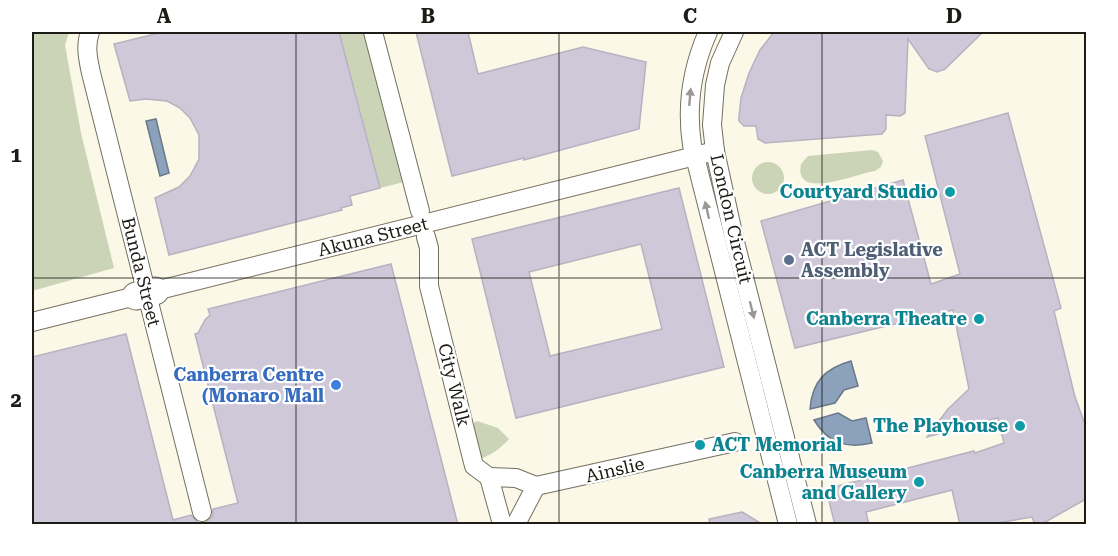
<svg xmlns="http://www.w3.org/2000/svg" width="1118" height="556" viewBox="0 0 1118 556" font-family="'Roboto Serif',serif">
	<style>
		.green { fill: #cbd4b7 }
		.water { fill: #8ca1bb; stroke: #6a7989; stroke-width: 1.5 }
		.building { fill: #cfc8d8; stroke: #b7b1c0; stroke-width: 1.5; fill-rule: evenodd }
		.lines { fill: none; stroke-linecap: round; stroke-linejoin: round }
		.street-casing { stroke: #737061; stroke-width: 20 }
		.secondary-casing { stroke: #737061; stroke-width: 29 }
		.street { stroke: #fff; stroke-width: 18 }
		.secondary { stroke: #fff; stroke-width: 27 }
		.oneway { fill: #999896 }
		.grid { fill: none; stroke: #1c1b15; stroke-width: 1.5; stroke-opacity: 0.55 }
		.culture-dot { fill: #0f9aa8; stroke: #fff; stroke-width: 2 }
		.service-dot { fill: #5c6f8a; stroke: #fff; stroke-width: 2 }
		.shop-dot { fill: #3f7fe0; stroke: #fff; stroke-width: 2 }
		.labels { text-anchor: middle; stroke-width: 4.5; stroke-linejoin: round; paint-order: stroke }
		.culture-label { font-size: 18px; font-weight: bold; fill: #0d838f; stroke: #fff; text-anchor: end }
		.street-label { font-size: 18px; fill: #1c1b15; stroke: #fff }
		.service-label { font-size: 18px; font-weight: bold; fill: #4e5e75; stroke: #fff; text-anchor: start }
		.shop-label { font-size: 18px; font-weight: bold; fill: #366cbe; stroke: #fff; text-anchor: end }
		.neatline { fill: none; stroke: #1c1b15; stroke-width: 2 }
		.grid-label { font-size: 20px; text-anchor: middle; font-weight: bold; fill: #1c1b15 }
	</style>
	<rect width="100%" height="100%" fill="#fcf8e7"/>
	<g class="green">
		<path d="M32,32h37l-4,13 16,88 33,135 -82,23z"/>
		<path d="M307,32h57l40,150 -24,6 -26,-102 -31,8z"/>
		<path d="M872,150l6,2 5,9 -2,6 -6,4c-17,2 -82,31 -74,-7l7,-8z"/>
		<circle cx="768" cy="178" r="16"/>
		<path d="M477,421l21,7 11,11c-10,11 -19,17 -33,21l-5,-25 3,-12z"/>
	</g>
	<g class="water">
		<path d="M156,119l13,54 -9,3 -14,-55z"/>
		<path d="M851,361l7,25 -14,4 -9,13 -25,6c2,-28 16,-41 41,-48z"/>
		<path d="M838,413l14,8 14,-3 6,25c-26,6 -44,0 -58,-23z"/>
	</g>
	<g class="building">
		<path d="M163,32h176l41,156 -30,8 2,9 -11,3 1,2 -173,45 -14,-57 24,-11 11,-11 9,-17v-24l-9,-17 -10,-10 -13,-7 -21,-2 -16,2 -16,-57z"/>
		<path d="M416,32h52l10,42 105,-27 63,15 -7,67 -115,31v-2l-72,18z"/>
		<path d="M774,32h209l-38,37 -8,3 -8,-3 -21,-30 -3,74 -5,3 -14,-1v14l-4,5 -117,9 -7,-4 -2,-13h-12l-5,-5v-5l2,-18 8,-25 11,-23z"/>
		<path d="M1008,113l53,195 -7,3 21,86 11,30v72l-46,26h-5l-3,-8 -46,8h-26l-8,-35 -86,22 3,13h-34l-9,-36 148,-38 1,2 29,-10 -6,-25 -71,19 21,-28 21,-20 -16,-79 -158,38 -34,-127 142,-41 28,104 29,-10 -35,-138z"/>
		<path d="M679,188l45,179 -208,51 -44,-179zM641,244l21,85 -112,27 -21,-84z"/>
		<path d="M391,264l67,261h-426v-168l94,-23 47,186 18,-5 7,8h7l8,-7v-7l25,-6 -43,-169 3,-1 7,-13 5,-5 -2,-6z"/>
		<path d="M742,512l22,13h-54l-1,-6z"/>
	</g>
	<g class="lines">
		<defs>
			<g id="street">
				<path d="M90,32c-5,14 -2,27 1,41l111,439"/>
				<path d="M373,32l47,179"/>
				<path d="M708,32c-16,36 -22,73 -16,113l96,379"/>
				<path d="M734,32l-14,31 -5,22 -3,40 3,26 19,87 73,286"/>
				<path d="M426,237l3,11v38l45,180 15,11 13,47"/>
				<path d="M155,291l560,-140"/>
				<path d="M32,322l104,-26"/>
				<path d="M489,477l27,1 20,8"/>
				<path d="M516,524l20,-38 199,-44"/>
			</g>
			<path id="secondary" d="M136,296l19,-5"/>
		</defs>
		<use href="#street" class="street-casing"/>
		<use href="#secondary" class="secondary-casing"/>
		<use href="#street" class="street"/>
		<use href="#secondary" class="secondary"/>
	</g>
	<defs><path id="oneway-solid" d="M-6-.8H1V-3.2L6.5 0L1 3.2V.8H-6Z" transform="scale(1.5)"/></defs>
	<g class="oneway">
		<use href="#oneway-solid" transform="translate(690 97) rotate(-85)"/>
		<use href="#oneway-solid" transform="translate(707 210) rotate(-103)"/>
		<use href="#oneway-solid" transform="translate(752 310) rotate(76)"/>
	</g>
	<path class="grid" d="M296,32v492M559,32v492M822,32v492M32,278h1054"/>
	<g class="culture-dot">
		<circle cx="950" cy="192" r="6"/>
		<circle cx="979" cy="319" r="6"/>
		<circle cx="1020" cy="426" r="6"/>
		<circle cx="700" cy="445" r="6"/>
		<circle cx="919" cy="482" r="6"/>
	</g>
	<circle class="service-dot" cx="789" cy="260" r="6"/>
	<circle class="shop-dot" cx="336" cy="385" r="6"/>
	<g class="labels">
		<g class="culture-label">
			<text x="938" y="198">Courtyard Studio</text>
			<text x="967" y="325">Canberra Theatre</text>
			<text x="1008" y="432">The Playhouse</text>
			<text x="712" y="451" text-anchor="start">ACT Memorial</text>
			<text x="907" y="478">Canberra Museum<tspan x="907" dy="21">and Gallery</tspan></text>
		</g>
		<g class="street-label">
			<text transform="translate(731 219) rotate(77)" y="6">London Circuit</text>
			<text transform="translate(373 237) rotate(-14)" y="6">Akuna Street</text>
			<text transform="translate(141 272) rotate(76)" y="6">Bunda Street</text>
			<text transform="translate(454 385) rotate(76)" y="6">City Walk</text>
			<text transform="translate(615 470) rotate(-13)" y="6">Ainslie</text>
		</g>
		<g class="service-label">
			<text x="801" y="256">ACT Legislative<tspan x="801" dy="21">Assembly</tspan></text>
		</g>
		<g class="shop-label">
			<text x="324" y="381">Canberra Centre<tspan x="324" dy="21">(Monaro Mall</tspan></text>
		</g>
	</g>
	<rect width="1118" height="556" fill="none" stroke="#ffffff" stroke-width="66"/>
	<rect x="33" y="33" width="1052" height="490" class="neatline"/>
	<g class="grid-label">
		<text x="164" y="23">A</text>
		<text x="428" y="23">B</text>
		<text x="690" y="23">C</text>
		<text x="954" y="23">D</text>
		<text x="16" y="162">1</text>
		<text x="16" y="407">2</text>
	</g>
</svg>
